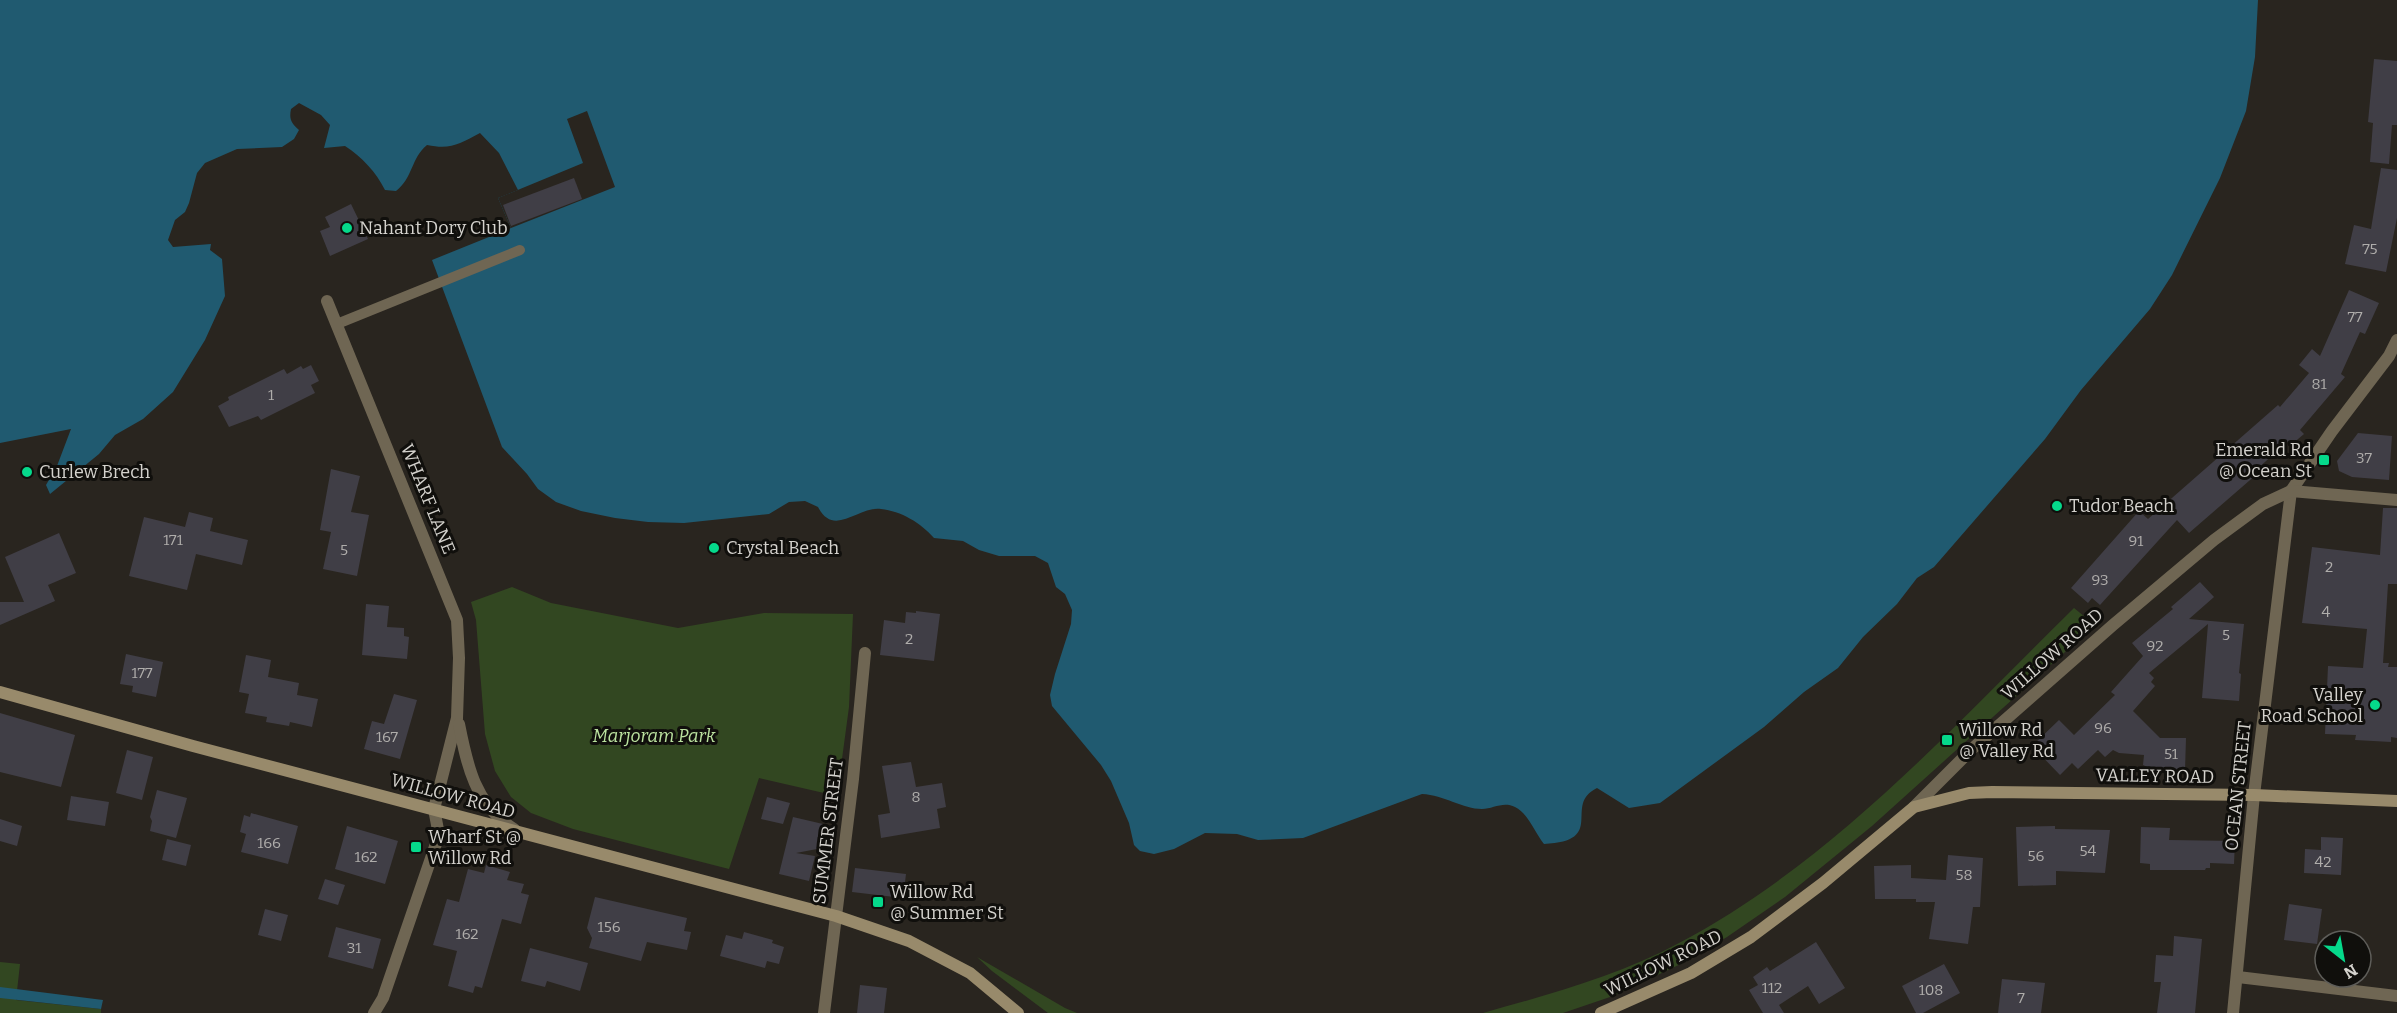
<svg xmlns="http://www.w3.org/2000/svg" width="2397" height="1013" viewBox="0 0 2397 1013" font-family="Bitter,serif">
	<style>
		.green { fill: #324721 }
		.water { fill: #205a70 }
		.pier { fill: #29251f }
		.building { fill: #403e46 }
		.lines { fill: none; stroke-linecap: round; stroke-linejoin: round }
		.service { stroke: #6f6653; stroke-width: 10 }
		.minor { stroke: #6f6653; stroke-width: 12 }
		.tertiary { stroke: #6f6653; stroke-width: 12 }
		.secondary { stroke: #988a6b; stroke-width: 12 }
		.poi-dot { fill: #05d98b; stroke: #100f0c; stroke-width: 2 }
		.labels { text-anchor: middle; stroke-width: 6; stroke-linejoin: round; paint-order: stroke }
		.number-label { font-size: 15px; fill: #afadab }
		.poi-label { font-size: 18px; fill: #d4d2cd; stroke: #100f0c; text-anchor: start }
		.street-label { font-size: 18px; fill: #d4d2cd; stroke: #100f0c }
		.park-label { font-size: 18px; font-style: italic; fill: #bbe29f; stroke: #100f0c }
	</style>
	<rect width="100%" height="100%" fill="#29251f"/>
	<g class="green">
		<path d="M512,587l39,16 127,25 86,-15 89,1 -4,93 -12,89 -78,-18 -30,91 -156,-40 -42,-16 -20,-16 -16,-26 -10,-37 -9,-114 -5,-18z"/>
		<path d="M2074,608l21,17 -223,201 -87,71 -58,40 -42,25 -72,34 -50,17h-80c67,-19 135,-37 196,-70 152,-80 274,-216 395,-335z"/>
		<path d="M977,957l88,51 12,5h-29l-56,-42z"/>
		<path d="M0,962l20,2 -4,36 85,9v4h-101z"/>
	</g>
	<g class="water">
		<path d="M0,0h2258l-3,57 -9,54 -26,67 -48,97 -22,34 -69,81 -36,49 -111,128 -17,11 -20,26 -34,33 -25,31 -34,24 -40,35 -104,76 -31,5 -32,-20c-35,17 11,53 -53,56 -9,-11 -16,-31 -29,-37 -12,-6 -22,2 -33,2 -19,0 -38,-14 -60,-15l-119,44 -45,2 -21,-6 -32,-1 -31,16 -20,5 -14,-3 -6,-6 -5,-22 -18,-42 -10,-16 -49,-59 -2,-11 5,-21 16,-50 1,-14 -7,-16 -9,-7 -8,-24 -13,-7h-36l-20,-6 -16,-9 -29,-3c-13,-15 -33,-27 -53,-29 -23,-3 -47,29 -63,-2l-13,-6 -16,1 -20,12 -85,9 -36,-1 -33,-4 -34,-7 -25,-9 -18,-13 -11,-15 -25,-27 -70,-187 79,-32 -13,-30 20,-8 -19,-37 -19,-20c-21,11 -29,17 -53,12 -16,13 -14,33 -31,46l-11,-1c-9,-18 -23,-33 -40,-44l-21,2 6,-23 -9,-10 -22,-12 -8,6c-2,10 0,14 8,21l-5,9 -12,8 -45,2 -32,14 -8,10 -8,30 -4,9 -10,8 -7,20 5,7 38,-3 -1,6 12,9 3,37 -20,44 -32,52 -30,27 -28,16 -16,19 -49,40 -4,-9 11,-19 14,-37 -71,14z"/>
		<path d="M0,987l103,13 -2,9 -101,-11z"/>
	</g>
	<path class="pier" d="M587,111l28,76 -104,41 -13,-30 85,-35 -16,-44z"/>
	<g class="building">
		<path d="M2374,59l23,2v64h-5l-3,39 -19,-2 3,-39 -5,-1z"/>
		<path d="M2381,168l16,2v48l-11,54 -41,-8 9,-39 17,4z"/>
		<path d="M574,178l8,21 -71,27 -8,-21z"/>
		<path d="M351,204l17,35 -38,17 -10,-25 10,-4 -5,-10z"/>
		<path d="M2349,290l30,13 -14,31 -5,-2 -19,42 4,3 -45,53 4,4 -13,11 -4,-3 -32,29 2,3 -68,59 -12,-13 -77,85 -8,-7 -4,5 -17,-15 68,-77 9,8 130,-114 2,2 29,-34 -10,-8 13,-16 8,7z"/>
		<path d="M311,365l8,16 -8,4 4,8 -54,27 -3,-4 -29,11 -11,-21 11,-6 -1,-3 56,-28 3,5 14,-8 2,3z"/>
		<path d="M2358,433l34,3 -3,44 -37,-3 -13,-6 -2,-10z"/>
		<path d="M331,469l29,7 -9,36 18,3 -12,61 -34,-7 8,-37 -11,-2z"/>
		<path d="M2383,508h14v76h-9l-5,79h6l-1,4h9v71l-6,-1v5l-36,-2 1,-5 -31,-1 3,-68 35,2 4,-39 -65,-6 10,-76 68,8z"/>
		<path d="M189,512l24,6 -3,13 38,9 -6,25 -46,-11 -9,36 -58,-14 15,-59 41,10z"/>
		<path d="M59,533l17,40 -28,12 7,16 -55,24v-23h24l-19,-45z"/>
		<path d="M2200,582l14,15 -25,22 55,5 -5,49 2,1 -2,27 -37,-3 6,-74 -59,49 5,5 -3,4 4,4 -22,25 27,27h26l-1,33 -31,-1 -11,-5 1,-10 -25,-2 -6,-3 -8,7 -7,-7 -20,19 -6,-6 -12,12 -28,-29 27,-26 15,15 41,-40 -4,-3 32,-36 -11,-13 41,-34 -2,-2z"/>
		<path d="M366,604l23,2 -2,21 17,1v8l5,1 -2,22 -45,-4z"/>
		<path d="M916,611l24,3 -6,47 -54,-6 4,-35 21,3 1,-11 10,1z"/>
		<path d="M126,654l37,8 -7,35 -24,-5 1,-6 -13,-2z"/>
		<path d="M246,655l25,5 -3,17 31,6 -2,12 21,4 -6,28 -22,-5 -1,4 -23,-4 1,-5 -22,-4 4,-19 -10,-2z"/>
		<path d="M394,694l23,6 -17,59 -36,-10 8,-28 12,3z"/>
		<path d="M0,713l75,22 -14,52 -61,-15z"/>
		<path d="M127,750l26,7 -11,43 -26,-7z"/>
		<path d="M911,762l5,25 26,-4 4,24 -9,2 3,19 -59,10 -3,-23 12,-2 -8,-47z"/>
		<path d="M157,790l30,8 -11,40 -26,-7 2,-10 -2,-4z"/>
		<path d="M71,796l38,6 -4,24 -38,-6z"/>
		<path d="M767,797l23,6 -7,21 -22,-5z"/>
		<path d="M251,813l47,13 -10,38 -47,-12 5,-18 -6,-2 4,-17 6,2z"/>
		<path d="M793,817l30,7 -6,25 -21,4 19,3 -6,25 -30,-7z"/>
		<path d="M0,819l22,7 -5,20 -17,-5z"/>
		<path d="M347,826l51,15 -13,43 -50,-15z"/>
		<path d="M2055,826v3l55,1 -5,43 -49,-2v14l-38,1 -2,-59z"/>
		<path d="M2141,827l29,1 -1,12 66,1 -1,23 -24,-1v5h-4l-1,2h-55v-6l-10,-1z"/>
		<path d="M2321,837l22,1 -2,37 -37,-2 1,-24 16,1z"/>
		<path d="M167,839l24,6 -5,21 -24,-6z"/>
		<path d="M1948,855l35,3 -3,49h-7l-5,37 -39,-5 6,-37h-19v-3h-41l-1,-33 37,-1v13l35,2z"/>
		<path d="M486,865l24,7 -3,8 17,4 -3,9 8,2 -8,29 -19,-5 -20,69 -7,-2 -2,7 -25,-7 9,-35 -24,-6 14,-46 12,3 9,-33 16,4z"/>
		<path d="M855,868l51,6 -3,24 -51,-6z"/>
		<path d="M325,879l20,6 -7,20 -20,-6z"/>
		<path d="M595,897l92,21 -3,13 7,1 -4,18 -40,-8 -6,19 -52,-13 3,-10 -5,-10z"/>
		<path d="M2289,904l33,5 -5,35 -33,-4z"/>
		<path d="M265,909l23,6 -7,26 -23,-6z"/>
		<path d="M336,927l45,12 -8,30 -45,-12z"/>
		<path d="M744,932l29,8 -1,3 12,4 -5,17 -12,-3 -2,7 -45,-12 6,-21 16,4z"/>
		<path d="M2174,936l28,3 -7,74h-38l4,-31h-7l2,-27 17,1z"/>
		<path d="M1816,942l29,46 -26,16 -11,-18 -29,19 5,8h-21l-14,-23 9,-5 -5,-8 14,-10 3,4z"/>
		<path d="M530,948l58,15 -8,28 -33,-10 -2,6 -24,-6z"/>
		<path d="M1944,964l16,29 -37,20h-7l-14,-27z"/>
		<path d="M2002,979l43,4 -4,30h-43z"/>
		<path d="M860,985l27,3 -3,25h-27z"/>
	</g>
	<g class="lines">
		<path class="service" d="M337,324l183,-74"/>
		<g class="minor">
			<path d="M327,301l130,319 2,38 -2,60 -23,91 5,26 -56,163 -9,15"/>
			<path d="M459,724c8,41 16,81 55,105"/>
			<path d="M2238,977l159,19"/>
			<path d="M824,1013l29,-234 12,-126"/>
			<path d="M2233,1013l21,-218 37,-304 41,-60 57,-75 8,-16"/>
		</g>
		<path class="tertiary" d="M1914,807l58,-58 141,-124 101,-85 49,-36 28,-13 106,9"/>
		<g class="secondary">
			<path d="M0,692l193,54 643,170 73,25 61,32 48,40"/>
			<path d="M1601,1013l90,-40 60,-36 72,-54 91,-76 55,-14 23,-1 262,3 143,6"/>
		</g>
	</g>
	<g class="poi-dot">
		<circle cx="347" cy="228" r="6"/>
		<rect x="2318" y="454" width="12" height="12" rx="3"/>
		<circle cx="27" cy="472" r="6"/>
		<circle cx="2057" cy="506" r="6"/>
		<circle cx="714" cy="548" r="6"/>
		<circle cx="2375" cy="705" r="6"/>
		<rect x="1941" y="734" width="12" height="12" rx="3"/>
		<rect x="410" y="841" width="12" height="12" rx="3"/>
		<rect x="872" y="896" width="12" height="12" rx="3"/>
	</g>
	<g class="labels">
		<g class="number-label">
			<text x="2370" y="254">75</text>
			<text x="2355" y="322">77</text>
			<text x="2319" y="389">81</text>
			<text x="271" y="400">1</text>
			<text x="2364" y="463">37</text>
			<text x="173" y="545">171</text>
			<text x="2136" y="546">91</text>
			<text x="344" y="555">5</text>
			<text x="2329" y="572">2</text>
			<text x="2100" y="585">93</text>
			<text x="2326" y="617">4</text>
			<text x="2226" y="640">5</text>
			<text x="909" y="644">2</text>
			<text x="2155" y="651">92</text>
			<text x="142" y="678">177</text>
			<text x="2103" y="733">96</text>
			<text x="387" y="742">167</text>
			<text x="2171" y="759">51</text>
			<text x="916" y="802">8</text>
			<text x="269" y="848">166</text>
			<text x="2088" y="856">54</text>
			<text x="2036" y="861">56</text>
			<text x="366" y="862">162</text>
			<text x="2323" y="867">42</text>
			<text x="1964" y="880">58</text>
			<text x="609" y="932">156</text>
			<text x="467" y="939">162</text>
			<text x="354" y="953">31</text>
			<text x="1772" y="993">112</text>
			<text x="1931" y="995">108</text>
			<text x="2021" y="1003">7</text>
		</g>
		<g class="poi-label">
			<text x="359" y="234">Nahant Dory Club</text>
			<text x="2312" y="456" text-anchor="end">Emerald Rd<tspan x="2312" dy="21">@ Ocean St</tspan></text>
			<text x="39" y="478">Curlew Brech</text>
			<text x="2069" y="512">Tudor Beach</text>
			<text x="726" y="554">Crystal Beach</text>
			<text x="2363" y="701" text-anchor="end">Valley<tspan x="2363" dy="21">Road School</tspan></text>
			<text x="1959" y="736">Willow Rd<tspan x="1959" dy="21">@ Valley Rd</tspan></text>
			<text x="428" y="843">Wharf St @<tspan x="428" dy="21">Willow Rd</tspan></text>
			<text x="890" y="898">Willow Rd<tspan x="890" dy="21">@ Summer St</tspan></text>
		</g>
		<g class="street-label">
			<text transform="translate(428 499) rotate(68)" y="6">WHARF LANE</text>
			<text transform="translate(2052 654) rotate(-41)" y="6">WILLOW ROAD</text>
			<text transform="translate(2155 776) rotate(1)" y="6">VALLEY ROAD</text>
			<text transform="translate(2238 786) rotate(-84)" y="6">OCEAN STREET</text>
			<text transform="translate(453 796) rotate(15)" y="6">WILLOW ROAD</text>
			<text transform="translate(828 831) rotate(-83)" y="6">SUMMER STREET</text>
			<text transform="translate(1663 963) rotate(-26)" y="6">WILLOW ROAD</text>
		</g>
		<g class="park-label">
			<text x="654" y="742">Marjoram Park</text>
		</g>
	</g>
	<g transform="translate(2343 959) rotate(149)"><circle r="28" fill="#100f0c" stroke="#5e5d59" stroke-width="1.5"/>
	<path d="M0-4.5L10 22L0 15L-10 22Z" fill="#05d98b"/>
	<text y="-9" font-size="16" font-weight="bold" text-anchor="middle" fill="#d4d2cd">N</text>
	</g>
</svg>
